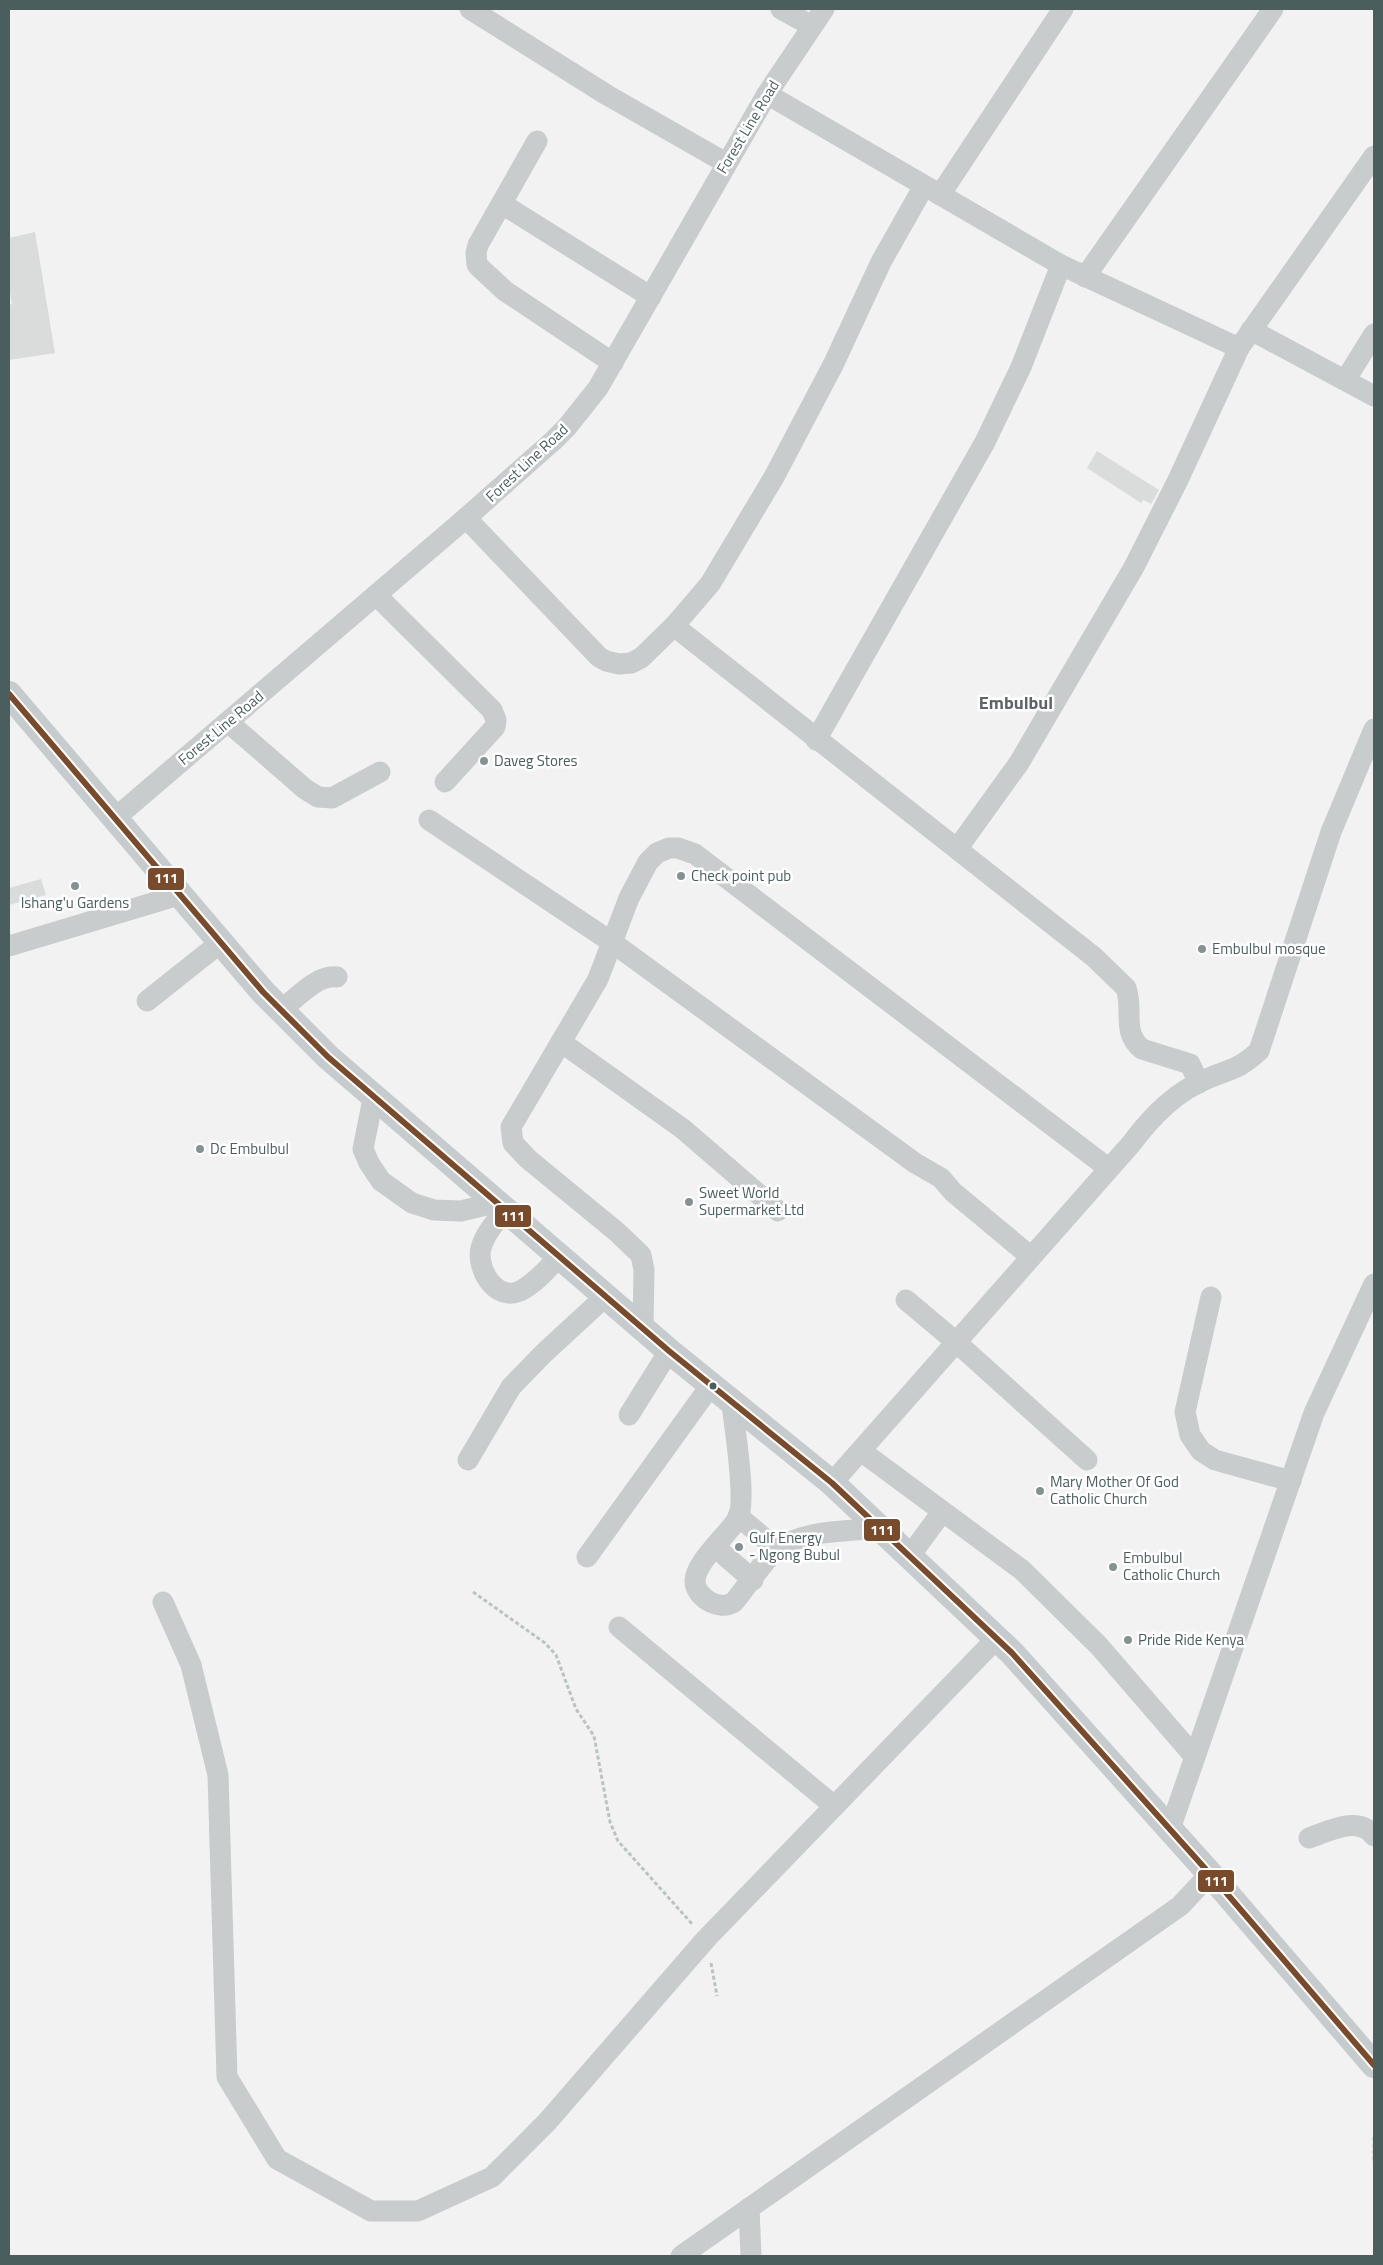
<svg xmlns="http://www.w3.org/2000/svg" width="1383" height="2265" viewBox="0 0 1383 2265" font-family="'Titillium Web',sans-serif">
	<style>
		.building { fill: #dadbdb }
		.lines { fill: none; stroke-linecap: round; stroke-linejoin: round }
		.path { stroke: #b9c5bc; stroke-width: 3; stroke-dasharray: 4 2.5; stroke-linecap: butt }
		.minor { stroke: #c8cccc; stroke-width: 21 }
		.major { stroke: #c6cccd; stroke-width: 26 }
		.bus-1-casing { stroke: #fff; stroke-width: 10 }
		.bus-1 { stroke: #7a4b2a; stroke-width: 6 }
		.poi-dot { fill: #859292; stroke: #fff; stroke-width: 2 }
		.bus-dot { fill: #4a5e5e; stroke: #fff; stroke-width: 2 }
		.labels { text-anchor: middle; stroke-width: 5; stroke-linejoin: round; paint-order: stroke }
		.street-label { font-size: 15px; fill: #4a5e5e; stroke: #fff }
		.poi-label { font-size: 15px; fill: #4a5e5e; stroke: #fff; text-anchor: start }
		.quarter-label { font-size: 18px; font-weight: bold; fill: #5e6566; stroke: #fff }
		.line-badge { stroke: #fff; stroke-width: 2 }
		.badge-label { font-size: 14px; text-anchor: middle; font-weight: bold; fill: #fff }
	</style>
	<rect width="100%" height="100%" fill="#f2f2f2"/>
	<g class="building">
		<path d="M35,232l20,121 -46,7v-55l3,-1 -3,-18v-48z"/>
		<path d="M1097,451l62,39 -8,14 -8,-4 -2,3 -54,-35z"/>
		<path d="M41,879l5,16 -37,10v-17z"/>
	</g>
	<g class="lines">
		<g class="path">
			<path d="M473,1592l72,51 11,12 20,54 18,27 16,86 8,19 75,84"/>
			<path d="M711,1963l6,33"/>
			<path d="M1374,2137v27"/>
		</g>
		<g class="minor">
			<path d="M470,9l137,86 119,68"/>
			<path d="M781,9l31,17"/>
			<path d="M767,94l294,171 178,83"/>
			<path d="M537,141l-59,104 -2,8 1,12 28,26 108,72"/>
			<path d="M940,195l123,-186"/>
			<path d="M502,204l149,93"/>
			<path d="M1085,277l188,-268"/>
			<path d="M1251,330l123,66"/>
			<path d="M1346,379l28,-45"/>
			<path d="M466,518l133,139 7,4 13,3 12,-1 10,-5 33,-32 36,-42 64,-107 59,-112 48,-103 43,-76"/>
			<path d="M376,595l116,115 4,10 -1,7 -50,55"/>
			<path d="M674,626l420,331 32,31c8,22 -5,44 16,61l48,15 9,19"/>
			<path d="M228,722l77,67 13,8 14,1 48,-26"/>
			<path d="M816,740l169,-298 36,-75 40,-102"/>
			<path d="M114,819l352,-301 87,-77 14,-14 31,-39 169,-294 57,-85"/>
			<path d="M429,820l184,123 302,220 26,15 12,14 77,64"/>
			<path d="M957,849l62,-86 115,-196 44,-87 61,-132 135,-192"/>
			<path d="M9,946l170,-51"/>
			<path d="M147,1001l73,-58"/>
			<path d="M281,1010c15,-11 36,-36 56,-33"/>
			<path d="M561,1042l122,87 95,82"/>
			<path d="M374,1094l-11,55 6,14 12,18 31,22 22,7 27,1 38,-9"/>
			<path d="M507,1209c-10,11 -22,24 -26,39 -5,20 14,54 39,43 15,-7 29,-24 41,-36"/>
			<path d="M1211,1297l-26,115 5,23 11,16 14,9 76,21"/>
			<path d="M906,1300l50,42 131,118"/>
			<path d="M643,1327l1,-57 -3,-15 -24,-23 -89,-73 -15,-16 -2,-16 87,-148 31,-81 19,-36 9,-9 12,-5h9l17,6 413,314"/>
			<path d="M732,1403c2,23 15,97 6,115 -10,17 -43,44 -43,63 0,16 24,31 39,21 11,-13 31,-44 44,-53 28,-20 69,-17 102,-21"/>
			<path d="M629,1415l40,-64"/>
			<path d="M861,1451l161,119 77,76 95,110"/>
			<path d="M468,1460l43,-73 33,-34 63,-58"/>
			<path d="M832,1483l299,-339c21,-28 45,-53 78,-66 24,-10 30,-9 50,-27l72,-219 43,-103"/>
			<path d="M738,1516l39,33"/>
			<path d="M715,1547l38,33"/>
			<path d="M587,1557l124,-172"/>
			<path d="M909,1557l33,-45"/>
			<path d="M163,1602l28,63 27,110 9,302 50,82 94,52h47l74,-34 55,-55 159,-183 290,-300"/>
			<path d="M619,1627l215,179"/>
			<path d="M1170,1829l144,-416 60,-129"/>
			<path d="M1309,1838c20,-7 50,-23 65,-2"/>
			<path d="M749,2208l2,48"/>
			<path d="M681,2256l499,-350 30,-32"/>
		</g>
		<path class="major" d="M9,694l254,298 65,65 341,294 163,132 180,170 198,221 164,191"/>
		<defs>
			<path id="bus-1" d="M9,694l254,298 65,65 341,294 163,132 180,170 198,221 164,191"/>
		</defs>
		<use href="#bus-1" class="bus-1-casing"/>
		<use href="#bus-1" class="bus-1"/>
	</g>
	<g class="poi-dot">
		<circle cx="484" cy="761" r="5"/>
		<circle cx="681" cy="876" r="5"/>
		<circle cx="75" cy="886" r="5"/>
		<circle cx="1202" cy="949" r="5"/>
		<circle cx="200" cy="1149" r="5"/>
		<circle cx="689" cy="1202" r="5"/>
		<circle cx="1040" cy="1491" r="5"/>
		<circle cx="739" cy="1547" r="5"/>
		<circle cx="1113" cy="1567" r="5"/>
		<circle cx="1128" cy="1640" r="5"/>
	</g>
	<circle class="bus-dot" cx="713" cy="1386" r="4.5"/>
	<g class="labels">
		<g class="street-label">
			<text transform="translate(748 127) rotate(-59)" y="5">Forest Line Road</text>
			<text transform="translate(527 463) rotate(-43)" y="5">Forest Line Road</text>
			<text transform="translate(221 728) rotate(-40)" y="5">Forest Line Road</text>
		</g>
		<g class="poi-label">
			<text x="494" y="766">Daveg Stores</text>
			<text x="691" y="881">Check point pub</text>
			<text x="75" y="908" text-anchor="middle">Ishang'u Gardens</text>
			<text x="1212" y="954">Embulbul mosque</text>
			<text x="210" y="1154">Dc Embulbul</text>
			<text x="699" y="1198">Sweet World<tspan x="699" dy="17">Supermarket Ltd</tspan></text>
			<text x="1050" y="1487">Mary Mother Of God<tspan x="1050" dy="17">Catholic Church</tspan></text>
			<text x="749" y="1543">Gulf Energy<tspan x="749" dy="17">- Ngong Bubul</tspan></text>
			<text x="1123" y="1563">Embulbul<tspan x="1123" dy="17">Catholic Church</tspan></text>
			<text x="1138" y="1645">Pride Ride Kenya</text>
		</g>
		<g class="quarter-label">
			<text x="1016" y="709">Embulbul</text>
		</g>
	</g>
	<g class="line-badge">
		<rect x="147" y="867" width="38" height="24" rx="5" fill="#7a4b2a"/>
		<rect x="494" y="1204" width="38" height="24" rx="5" fill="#7a4b2a"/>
		<rect x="863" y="1518" width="38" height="24" rx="5" fill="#7a4b2a"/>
		<rect x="1197" y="1869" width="38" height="24" rx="5" fill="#7a4b2a"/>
	</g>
	<g class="badge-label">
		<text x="166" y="883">111</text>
		<text x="513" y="1221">111</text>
		<text x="882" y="1535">111</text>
		<text x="1216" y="1886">111</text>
	</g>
	<rect width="1383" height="2265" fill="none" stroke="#4a5e5e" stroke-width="20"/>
</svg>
